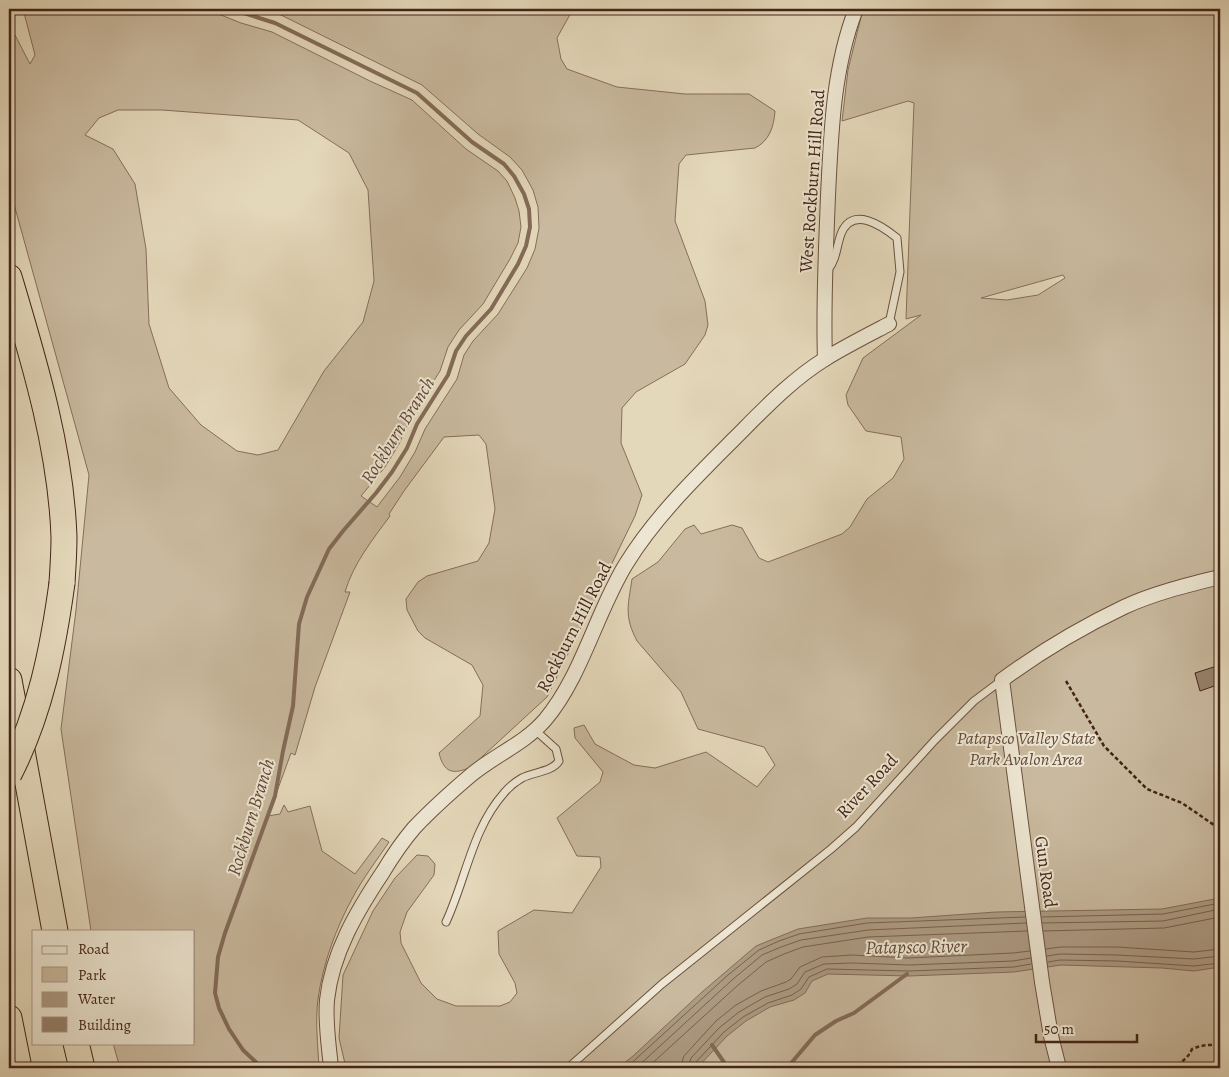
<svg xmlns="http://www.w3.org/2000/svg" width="1229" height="1077" viewBox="0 0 1229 1077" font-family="Alegreya,serif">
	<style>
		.green { fill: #c9b99e; stroke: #866e5b; fill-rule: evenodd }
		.water { fill: #ad9b83; stroke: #836b58 }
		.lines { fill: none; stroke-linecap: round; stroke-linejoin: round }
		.shore { stroke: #78604e; stroke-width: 1 }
		.stream { stroke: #836b58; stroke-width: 4 }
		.building { fill: #97826c; stroke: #432418 }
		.lane-casing { stroke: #6b5140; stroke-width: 9 }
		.street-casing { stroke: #6b5140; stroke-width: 16 }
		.highway-casing { stroke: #432418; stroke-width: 27 }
		.path { stroke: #432418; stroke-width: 2.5; stroke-dasharray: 4 2.5; stroke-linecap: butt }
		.lane { stroke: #ede6d2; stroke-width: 7 }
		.street { stroke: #ede6d2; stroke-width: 14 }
		.highway { stroke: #e4d8ba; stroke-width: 25 }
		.highway-bridge-casing { stroke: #432418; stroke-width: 27; stroke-linecap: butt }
		.highway-bridge { stroke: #e4d8ba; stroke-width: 25 }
		.labels { text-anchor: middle; stroke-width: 4; stroke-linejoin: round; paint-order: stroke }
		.street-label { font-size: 18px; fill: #432418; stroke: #ede6d2 }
		.park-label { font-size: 18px; font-style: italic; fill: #64493a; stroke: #ede6d2 }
		.water-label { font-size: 19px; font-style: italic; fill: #634838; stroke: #ede6d2 }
	</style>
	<rect width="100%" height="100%" fill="#e4d8ba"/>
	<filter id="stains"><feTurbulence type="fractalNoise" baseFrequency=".004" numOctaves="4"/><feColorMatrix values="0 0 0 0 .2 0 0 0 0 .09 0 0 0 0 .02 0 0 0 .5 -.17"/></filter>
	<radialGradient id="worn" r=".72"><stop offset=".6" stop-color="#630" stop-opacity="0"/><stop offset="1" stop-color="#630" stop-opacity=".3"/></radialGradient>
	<g class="green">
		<path d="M23,9h183l35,14 31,9 98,49 42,19 54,49 32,22 9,10 8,17 4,13 2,16 -3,16 -8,16 -27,45 -24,26 -11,17 -8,24 -31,49 -10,24 -14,23 -24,29 16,11 23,-30 15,-25 10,-23 32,-50 7,-24 9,-14 25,-27 29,-46 8,-19 4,-21 -1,-21 -5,-17 -11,-20 -12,-13 -32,-23 -56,-49 -143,-71 -19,-5h313l-16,29 4,21 6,10 50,18 68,7h64l26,17c-1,16 -6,30 -20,37l-69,7 -7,9 -4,57 30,80 3,24 -3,10 -20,29 -49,28 -14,16 -1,35 21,52 -7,21 -88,181 -76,70c-18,8 -27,6 -32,-14l41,-37 3,-31 -11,-20 -47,-27 -7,-7 -11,-21 -1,-11 12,-17 9,-6 51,-15 11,-18 6,-34 -9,-65 -7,-9 -35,2 -40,54 -15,23 1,2c-17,23 -37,48 -45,76h5l-35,95 -20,68 -4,-2 -23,63 12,-2 4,-9 4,7 22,-6 12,45 33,23 27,-36 7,4c-12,18 -26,36 -36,55 -17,31 -30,66 -35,102 -3,23 0,47 1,69h-199l-7,-25h81v-112h-103l-30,-202 15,-119 13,-135 -80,-289v-156l6,5 15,29 5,-9zM118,110h44l136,10 51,33 19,37 6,91 -11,41 -39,49 -46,79 -20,5 -21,-4 -36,-26 -32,-37 -20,-64 -3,-75 -11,-65 -22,-35 -28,-14 14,-17z"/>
		<path d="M846,9h374v1059h-874l-7,-30 4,-63 30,-64 22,-33 22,-23 11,1 7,8 -1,11 -27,37 -7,20 1,11 20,40 16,16 19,7h44l10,-4 7,-9 -2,-10 -16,-29 -1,-23 36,-21 38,3 29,-46 -1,-10 -23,-1 -20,-38 43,-36 3,-10 -28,-34 -1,-10 10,-3 11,19 39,21 21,3 51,-16 51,35 18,-22 -11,-18 -66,-18 -17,-37 -44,-51c-13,-25 -9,-35 -5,-62l26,-17 27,-33 9,-4 7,9 31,-9 10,3 17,30 9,4 74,-28 8,-7 17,-28 26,-21 11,-19 -3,-22 -35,-6 -18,-26 -2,-10 17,-37 58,-43 -15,4 8,-216 -6,-2 -66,20 6,-51 13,-53 -15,-6zM1063,275l2,3 -27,17 -31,5 -26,-2z"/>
	</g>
	<path class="water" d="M1220,898v69l-26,4 -32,-3 -101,-3 -47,7 -105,4 -81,-2 -16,7 -7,12 -11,7 -24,7 -24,14 -19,15 -30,32h-79l15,-12 69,-64 54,-46 42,-17 69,-11h44l85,-6 166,-3z"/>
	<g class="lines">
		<g class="shore">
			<path d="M1042,917l121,-3 57,-11"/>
			<path d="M1042,923l121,-2 57,-12"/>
			<path d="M1043,931l121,-3 56,-11"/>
			<path d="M1046,949l14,-2h57l77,5 26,-3"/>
			<path d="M1047,956l13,-2 57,1 77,4 26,-3"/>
			<path d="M1048,962l12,-2 57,1 77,5 26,-3"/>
			<path d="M626,1068l102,-93 31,-25 20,-9 20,-7 68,-11 158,-6"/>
			<path d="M636,1068l96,-88 30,-25 19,-8 20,-7 67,-10 158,-7"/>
			<path d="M647,1068l90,-82 29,-24 18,-8 19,-7 65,-10 159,-6"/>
			<path d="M680,1068l4,-12 32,-35 20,-16 25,-14 25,-9 5,-3 9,-12 22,-10 30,-2 57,3 104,-5 17,-2"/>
			<path d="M688,1068l3,-10 28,-30 20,-16 26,-15 24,-8 8,-5 8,-12 19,-8 28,-1 57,2 104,-4 18,-3"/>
			<path d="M694,1068l1,-5 29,-31 19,-15 25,-14 24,-8 9,-6 8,-12 18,-8 82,2 105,-4 17,-3"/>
		</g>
		<g class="stream">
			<path d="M231,9l44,14 142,70 55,49 32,22 10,12 10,18 5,15 1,18 -4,19 -8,18 -27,45 -25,27 -10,15 -8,24 -31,49 -10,24 -15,24 -16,21 -33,38 -14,18 -22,48 -8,27 -6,82 -10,45 -8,45 -50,137 -7,24 -3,36 4,15 10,21 14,21 16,15 6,3"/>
			<path d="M712,1045l16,23"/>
			<path d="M787,1068l28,-33 21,-14 18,-8 53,-39"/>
		</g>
	</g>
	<path class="building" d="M1220,665v19l-20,7 -5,-18z"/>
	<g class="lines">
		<defs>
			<g id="lane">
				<path d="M828,270c9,-12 8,-22 13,-36 11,-29 41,-8 56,4l3,34 -11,52"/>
				<path d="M446,922c20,-43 26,-93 58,-129 5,-6 11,-11 18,-15 11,-6 30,-6 37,-17l-3,-12 -21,-19"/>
				<path d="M568,1068l94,-84 169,-135 25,-22 79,-87 39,-39 28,-21"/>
			</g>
			<g id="street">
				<path d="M825,359c-2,-55 1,-109 3,-163 3,-63 5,-128 28,-187"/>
				<path d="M331,1068c-2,-22 -6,-45 -4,-68 5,-47 30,-89 56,-128 9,-15 20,-31 31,-44 18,-19 37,-36 57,-53 24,-20 53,-31 74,-55 37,-44 51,-107 81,-156 29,-47 69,-86 108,-125 28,-28 57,-59 91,-80 21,-13 43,-24 64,-35"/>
				<path d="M1059,1068l-8,-32 -9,-54 -40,-302c38,-28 80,-53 122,-73 30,-14 64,-22 96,-30"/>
			</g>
			<g id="highway">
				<path d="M9,277c25,84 52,172 55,260 0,15 -1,31 -2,46"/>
				<path d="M9,680l46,251"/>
				<path d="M9,1018l10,50"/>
				<path d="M76,1043l6,25"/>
			</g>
		</defs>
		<use href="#lane" class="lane-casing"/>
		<use href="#street" class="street-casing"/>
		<use href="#highway" class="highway-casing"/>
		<g class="path">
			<path d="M1066,681l38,65 43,43 35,14 32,22 6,-1"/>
			<path d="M1171,1068c9,-5 17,-9 21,-19 10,-4 17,-5 28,-3"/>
		</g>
		<use href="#lane" class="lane"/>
		<use href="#street" class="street"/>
		<use href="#highway" class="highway"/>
		<defs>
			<path id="highway-bridge" d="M9,774c31,-60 44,-125 53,-191"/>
		</defs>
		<use href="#highway-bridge" class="highway-bridge-casing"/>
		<use href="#highway-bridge" class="highway-bridge"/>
	</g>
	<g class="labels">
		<g class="street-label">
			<text transform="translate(812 181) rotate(-86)" y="6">West Rockburn Hill Road</text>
			<text transform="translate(574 627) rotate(-63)" y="6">Rockburn Hill Road</text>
			<text transform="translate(867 786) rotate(-47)" y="6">River Road</text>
			<text transform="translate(1046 872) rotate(82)" y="6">Gun Road</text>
		</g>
		<g class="park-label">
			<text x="1026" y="744">Patapsco Valley State<tspan x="1026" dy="21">Park Avalon Area</tspan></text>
		</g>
		<g class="water-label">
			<text transform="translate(397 430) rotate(-58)" y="7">Rockburn Branch</text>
			<text transform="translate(250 817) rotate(-73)" y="7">Rockburn Branch</text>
			<text transform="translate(916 946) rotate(-1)" y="7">Patapsco River</text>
		</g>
	</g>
	<rect width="1229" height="1077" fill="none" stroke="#e4d8ba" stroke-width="30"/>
	<rect x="10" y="10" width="1209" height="1057" fill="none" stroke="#432418" stroke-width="2.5"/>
	<rect x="15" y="15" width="1199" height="1047" fill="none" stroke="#432418"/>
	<rect x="32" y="930" width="162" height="115" fill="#ede6d2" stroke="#a99888"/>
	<rect x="42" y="946" width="25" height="8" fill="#ede6d2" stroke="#a99888"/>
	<text x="78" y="954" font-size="15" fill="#432418">Road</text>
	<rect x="42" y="967" width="25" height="15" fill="#c9b99e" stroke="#a99888"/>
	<text x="78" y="980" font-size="15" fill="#432418">Park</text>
	<rect x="42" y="992" width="25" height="15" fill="#ad9b83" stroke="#a99888"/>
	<text x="78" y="1004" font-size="15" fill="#432418">Water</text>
	<rect x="42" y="1017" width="25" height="15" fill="#97826c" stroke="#a99888"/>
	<text x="78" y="1030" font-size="15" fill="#432418">Building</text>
	<path d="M1036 1034v8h101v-8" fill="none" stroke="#432418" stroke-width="2.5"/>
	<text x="1044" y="1034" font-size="15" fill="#432418" stroke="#ede6d2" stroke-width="4" paint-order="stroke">50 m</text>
	<rect width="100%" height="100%" filter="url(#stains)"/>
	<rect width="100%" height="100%" fill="url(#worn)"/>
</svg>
